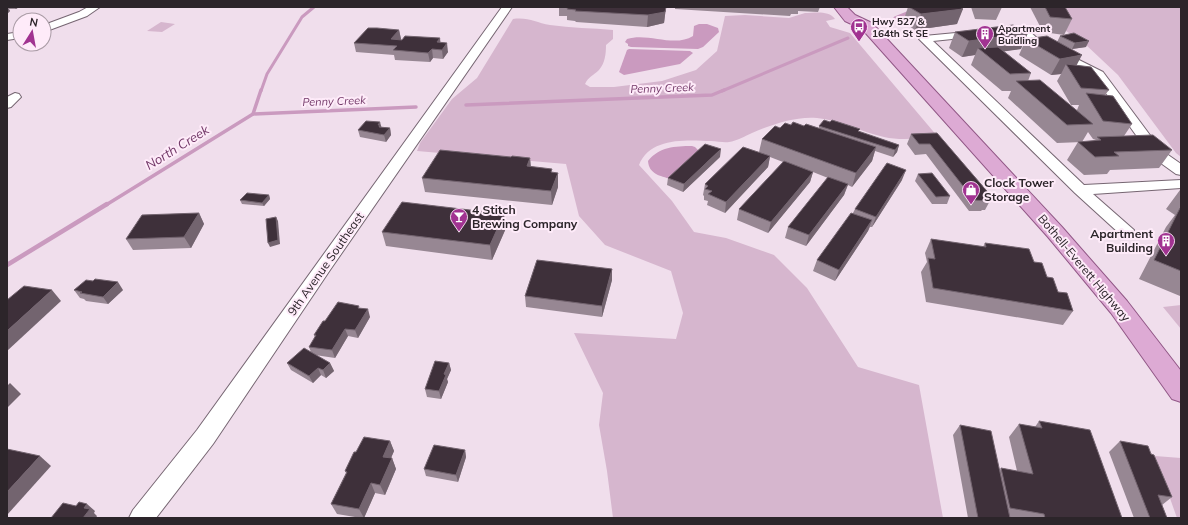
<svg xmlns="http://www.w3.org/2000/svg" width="1188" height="525" viewBox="0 0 1188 525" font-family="Mulish,sans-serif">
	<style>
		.green { fill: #d6b6ce }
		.water { fill: #ca9abf }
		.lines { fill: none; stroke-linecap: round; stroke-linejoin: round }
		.stream-far2 { stroke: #ca9abf; stroke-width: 3 }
		.stream-far1 { stroke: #ca9abf; stroke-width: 3.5 }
		.stream { stroke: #ca9abf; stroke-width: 4.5 }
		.street-casing { stroke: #766672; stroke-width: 2 }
		.primary-casing { stroke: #915786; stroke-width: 2 }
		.street { fill: #fff; fill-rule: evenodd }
		.primary { fill: #ddaad4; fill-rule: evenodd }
		.wall { fill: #978793 }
		.shaded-wall { fill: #73646f }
		.building { fill: #3e303a; stroke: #73646f }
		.labels { text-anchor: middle; stroke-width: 4; stroke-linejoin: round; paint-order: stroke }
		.far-poi-label { font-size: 10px; font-weight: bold; fill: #2c252a; stroke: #feebf9; text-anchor: start }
		.far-water-label { font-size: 11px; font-style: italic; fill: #713767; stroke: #feebf9 }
		.poi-label { font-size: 12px; font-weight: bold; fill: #2c252a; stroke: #feebf9; text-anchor: start }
		.street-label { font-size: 12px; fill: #2c252a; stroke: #feebf9 }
		.water-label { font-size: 13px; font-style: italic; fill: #713767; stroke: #feebf9 }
	</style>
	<rect width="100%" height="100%" fill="#f0deec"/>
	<g class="green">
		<path d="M1052,7h129v150l-5,-4 -58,-78 -34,-32 -18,-12z"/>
		<path d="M805,13c9,0 24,-3 30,6l-9,2 4,6 20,6 88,104c-17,1 -37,4 -54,0 -23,-5 -44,-17 -67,-19 -21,-2 -47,7 -65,15 -7,3 -15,8 -23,9 -5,1 -12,-1 -18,-1 -25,-1 -61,-4 -72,24l33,36 22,31 32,6 48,17 33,33 51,79 61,18 24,133h-330l-6,-47 -8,-46 4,-32 -29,-60 102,6 7,-26 -12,-42 -66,-26 -26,-29 -13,-52 -149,-13 3,-8 32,-44 25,-21 36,-59c16,-2 23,4 37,6 21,3 42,3 63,5v9l-7,6c0,9 -1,18 -7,25 -6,6 -10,6 -14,14l5,3h24l48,-6 34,-11 21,-19 8,-35 20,-1 44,3z"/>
		<path d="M161,22l14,2 -13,8 -15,-1z"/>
		<path d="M1181,305v24l-18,-22z"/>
		<path d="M1155,456l26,2v60h-4z"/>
	</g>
	<g class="water">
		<path d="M699,24h8l11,4 1,4 -16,15 -5,2 -67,-2 -3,-1v-2l-3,-2 2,-3c21,-7 47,9 66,-3l1,-10z"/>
		<path d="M629,49l61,2 3,2 -13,11 -56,11 -5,-3 8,-22z"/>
		<path d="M692,146l3,1 5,5 -29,27c-11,-3 -22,-5 -23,-18 11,-14 27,-15 44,-15z"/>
	</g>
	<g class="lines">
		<g class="stream-far2">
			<path d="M895,18l27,-11"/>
			<path d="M261,91l6,-17 35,-57 12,-10"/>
			<path d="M722,91l126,-53"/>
		</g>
		<g class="stream-far1">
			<path d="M466,105l246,-10 12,-5"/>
			<path d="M253,114l163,-7"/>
			<path d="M106,205l147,-91 8,-24"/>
		</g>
		<path class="stream" d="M7,265l100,-61"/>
		<defs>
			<g id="street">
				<path d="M88,7h12l-13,9 -43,16v-7l35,-13z"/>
				<path d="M502,7h10l-182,263 -117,174 -57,74h-27l4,-8 64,-80z"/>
				<path d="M1022,27l4,1 13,12 64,32 58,78 20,14v11l-5,-1 -25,-18 -56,-78 -64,-34 -11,-10 -13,1 -5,-3 1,-2z"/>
				<path d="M977,31l5,3 -1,2 -48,5 151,144 97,-5v8l-88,6 41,36 -2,4 -6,1 -6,-1 -45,-41 -156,-154 5,-3z"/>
				<path d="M20,32v6l-13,2v-6z"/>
				<path d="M15,93l4,1 2,3 -10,10 -4,1v-11z"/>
			</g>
			<path id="primary" d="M834,7h13l8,8 17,8 190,204 65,74 54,70v31l-9,-3 -61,-86 -63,-76 -186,-208 -17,-8z"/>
		</defs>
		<use href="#street" class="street-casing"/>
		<use href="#primary" class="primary-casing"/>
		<use href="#street" class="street"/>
		<use href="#primary" class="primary"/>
	</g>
	<g class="wall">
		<path d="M7,7h12l-3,2h-7l1,2 -3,3z"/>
		<path d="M448,7h15l-1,1z"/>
		<path d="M559,7h107l-2,16 -17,4 -71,-5 -1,-1 -8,-1v-4h-8z"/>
		<path d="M675,7h145l-2,5 -20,-1v3h-7l-1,2 -115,-7z"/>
		<path d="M908,7h52l-3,17 -42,6 -12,-8z"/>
		<path d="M971,7h31l-6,13 -21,-1z"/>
		<path d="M1030,7h35l7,12 -8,16 -21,-3z"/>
		<path d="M399,30l2,9 -1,1 40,-2v5l8,9 -5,7 -10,-1 -3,4 -35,-2 -1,-5 -38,-3 -2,-9z"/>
		<path d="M955,32l66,17 -17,2 27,22 -3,8 49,29 2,-5h-8l-14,-24 4,-7 -10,1 -32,-20 7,-16 31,3 3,-6 26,11 -14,2 -11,-5 15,21 33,25 -4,5 27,29 -8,12 48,14 -13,18 -49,2 -3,4 -23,1 -17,-15 11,-18 17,-1 1,-1 -3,-1 -5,-7 -6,10 -25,1 -49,-45 3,-7h-9l-31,-26 4,-10 -13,2 -13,-9z"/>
		<path d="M791,125l28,3v-2l40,6 40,13 -2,7 -4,5 -18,-6 -3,10 -20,26 -4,-2 -4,10 -38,51 -21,-8 3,-11 40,-49 -15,-6 -3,10 -42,51 -31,-13 2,-11 44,-47 -13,-5 -2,10 -43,46 -18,-8 1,-4 -4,-1v-4l-1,-1 2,-11 54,-32 3,-13 18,-11z"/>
		<path d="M382,127l8,1 1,7 -5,7 -26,-5 -2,-7z"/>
		<path d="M937,133l55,64 -7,13h-3l-1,1h-12l-43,-57 -11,1 -8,-11 4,-10z"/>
		<path d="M511,157l19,1 1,9 21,5 6,15 -6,18 -127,-13 -3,-14z"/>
		<path d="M720,157l-37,35 -16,-7 1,-7z"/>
		<path d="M918,174l32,22 -3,8h-15l-17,-23z"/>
		<path d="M902,180l-30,47h-2l-2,4 -33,50 -22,-10 4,-11 36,-47 2,-4z"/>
		<path d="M1180,190h1v105l-1,1 -41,-17 27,-52 9,-12 -9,-6z"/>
		<path d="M269,195l1,4 -6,7 -22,-2 -2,-4z"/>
		<path d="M199,213l5,11 -13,24 -58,2 -7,-11z"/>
		<path d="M506,228l-14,32 -106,-14 -4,-14z"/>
		<path d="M931,239l52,8 2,-4 49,19 13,15 11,15 15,19 -10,14 -137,-23 -5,-30 6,-10 -2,-9z"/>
		<path d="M612,269v11l-10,37 -76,-10 -1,-11z"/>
		<path d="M74,290h49l-15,14 -22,-3 -2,-2 -4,-1z"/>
		<path d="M360,308l10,9 -12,21 -10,-2 -13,22 -20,-3 15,8 4,8 -8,7 -5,-3 -8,8 -22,-13 -4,-7 24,-11 -2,-5 6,-10 -1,-2 11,-14z"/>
		<path d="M449,363l2,7 -4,9 1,3 -7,17 -14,-2 -2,-8z"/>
		<path d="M1039,421l83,97h-154l-15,-83 7,-10 40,45 1,-2 16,3 -8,-34 10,-13 16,3z"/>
		<path d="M390,441l4,10 -3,7h1l4,11 -11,26 -10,-2 -11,25h-3l-24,-4 -6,-10 15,-31 -1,-2 11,-19z"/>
		<path d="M1120,441l31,13 21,43 -10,8 5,13h-33l-25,-66z"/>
		<path d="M465,450l1,7 -8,25 -32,-6 -2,-7z"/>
	</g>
	<g class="shaded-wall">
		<path d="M7,7l3,4 -3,3z"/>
		<path d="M14,7h5l-3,2z"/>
		<path d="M666,7l-2,16 -17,4 1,-12z"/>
		<path d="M963,9l-6,15 -42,6 6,-16z"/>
		<path d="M399,30l2,9 -5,7 -5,-7z"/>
		<path d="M1028,33l-7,16 -36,5 -7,-6 -3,7 -13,2 7,-16z"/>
		<path d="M440,38l1,10 -4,-6z"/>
		<path d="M1089,41l-3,6 -14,2 3,-6z"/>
		<path d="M447,43l1,9 -5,7 -1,-9z"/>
		<path d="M432,49l1,9 -3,4 -2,-9z"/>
		<path d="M1082,55l-9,17 -7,-8 -5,10 -10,1 9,-16z"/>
		<path d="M380,122l2,7 -4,-4z"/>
		<path d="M390,128l1,7 -5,7 -2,-7z"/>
		<path d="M899,145l-2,7 -4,5 2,-7z"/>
		<path d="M876,147l-4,14 -20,26 4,-14z"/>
		<path d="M721,149l-1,8 -37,35 1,-8z"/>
		<path d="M770,156l-2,11 -43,46 1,-11z"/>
		<path d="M530,158l1,13 -4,-5z"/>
		<path d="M906,170l-4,10 -30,47 4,-10z"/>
		<path d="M813,172l-3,10 -42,51 3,-11z"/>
		<path d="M558,173v14l-6,18 -1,-14z"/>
		<path d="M848,184l-4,11 -38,51 3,-11z"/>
		<path d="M269,195l1,4 -6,7 -2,-3z"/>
		<path d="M199,213l5,11 -13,24 -7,-11z"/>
		<path d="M504,214l2,14 -14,32 -2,-15z"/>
		<path d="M276,217l2,4 2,23 -10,3 -2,-4z"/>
		<path d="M872,220l-4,11 -33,50 4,-11z"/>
		<path d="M612,269v11l-10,37v-11z"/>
		<path d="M118,282l5,8 -15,14 -5,-7z"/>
		<path d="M52,290l9,11 -54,50v-20z"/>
		<path d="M368,309l2,8 -12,21 -3,-8z"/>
		<path d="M345,329l3,7 -13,22 -3,-8z"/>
		<path d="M330,363l4,8 -8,7 -3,-8z"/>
		<path d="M449,363l2,7 -4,9 1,3 -7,17 -2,-8 5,-17z"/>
		<path d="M318,368l3,7 -8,8 -4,-7z"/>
		<path d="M10,383l11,11 -14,14v-22z"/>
		<path d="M390,441l4,10 -7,16 -4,-10z"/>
		<path d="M465,450l1,7 -8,25 -2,-7z"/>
		<path d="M40,456l11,10 -44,49v-23z"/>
		<path d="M392,458l4,11 -11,26 -5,-10z"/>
		<path d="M371,483l4,10 -11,25 -5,-9z"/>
		<path d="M87,504l8,7 -1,2 3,3 -1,2h-13l1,-10z"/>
	</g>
	<g class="building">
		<path d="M568,7h98l-1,5 -17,3 -73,-4 1,-1 -9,-1z"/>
		<path d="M909,7h51l3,2 -42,5z"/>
		<path d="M1045,7h20l7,12 -22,-2z"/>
		<path d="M1013,25l15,8 -59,8 -14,-9z"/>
		<path d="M368,28h9l22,2 -8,9 11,1 3,-4 35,2 -3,4 10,1 -5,7 -10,-1 -4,4 -35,-3 4,-4 -43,-3z"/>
		<path d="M1074,33l15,8 -14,2 -15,-7z"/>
		<path d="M1047,36l35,19 -22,4 -34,-20z"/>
		<path d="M998,47l33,26 -21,1 -32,-26z"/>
		<path d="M1066,64l25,3 18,23 -28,-2z"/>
		<path d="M1040,80l53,44 -26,1 -51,-44z"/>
		<path d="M1086,93l27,3 19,28 -29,-3z"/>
		<path d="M824,120l6,2 2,-2 28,9 -2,2 41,14 -4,5 -76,-24z"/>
		<path d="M366,121l14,1 -2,3h2l-1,2 11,1 -6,7 -26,-5z"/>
		<path d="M793,122l11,4 2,-2 70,23 -20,26 -94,-34 13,-13 5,2 5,-5 6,2z"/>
		<path d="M937,133l55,64 -3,1 2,1h-6l1,2 -12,-1 -44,-56h-11l-8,-10z"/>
		<path d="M1153,135l19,15 -58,2 5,4 -24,1 -17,-15 23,-2 -4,-3z"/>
		<path d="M705,144l16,5 -37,35 -16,-6z"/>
		<path d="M743,147l27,9 -44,46 -18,-8 4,-3 -7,-2 3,-3 -3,-2z"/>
		<path d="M440,150l71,7 1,-1 18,2 -3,8 25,3 -1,3 7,1 -7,18 -129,-13z"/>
		<path d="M784,161l29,11 -42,50 -32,-13z"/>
		<path d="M887,163l19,7 -30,47 -21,-8z"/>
		<path d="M932,173l18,23 -14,1 -18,-23z"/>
		<path d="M828,177l20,7 -39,51 -21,-8z"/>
		<path d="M247,193l22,2 -7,8 -22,-3z"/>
		<path d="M402,202l102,12 -14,31 -108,-13z"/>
		<path d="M1180,208l1,1v62l-27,-11z"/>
		<path d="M199,213l-15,24 -58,2 16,-24z"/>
		<path d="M851,213l21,7 -33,50 -22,-10z"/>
		<path d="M276,217l2,23 -10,3 -2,-24z"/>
		<path d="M931,239l55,8 -1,-4 44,6 5,13 8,1 5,14 6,1 5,14 9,1 6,18 -140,-23 -5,-30 7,1z"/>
		<path d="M537,260l75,9 -10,37 -77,-10z"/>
		<path d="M95,279l23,3 -15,15 -23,-4 2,-1 -8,-2 12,-10 7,1z"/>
		<path d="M24,286l28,4 -45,41v-31z"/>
		<path d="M338,302l21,4 -1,2 10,1 -13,21 -10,-1 -13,21 -23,-3 7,-12h-2l9,-14h2z"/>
		<path d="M304,348l26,15 -7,7 -5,-2 -9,8 -22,-13z"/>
		<path d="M435,361l14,2 -5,11 2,1 -7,16 -14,-2z"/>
		<path d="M1039,421l51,9 32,88h-77l-1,-4 -34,-6 -9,-40 32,6 -14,-50 23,4z"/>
		<path d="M960,425l31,6 19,87h-32z"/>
		<path d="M364,437l26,4 -7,16 9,1 -12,27 -9,-2 -12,26 -28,-5 16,-32 -2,-1 9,-19h2z"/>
		<path d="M1120,441l28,5 3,8 3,1 18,42 -14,-2 9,23h-17z"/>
		<path d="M434,445l31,5 -9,25 -32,-6z"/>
		<path d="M7,449l33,7 -33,36z"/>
		<path d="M79,502l8,2 -3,4 6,1 -7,9h-32l12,-15 13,3z"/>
	</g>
	<defs>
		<symbol id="bus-pin" viewBox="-11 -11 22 30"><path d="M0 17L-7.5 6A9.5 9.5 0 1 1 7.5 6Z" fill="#a13391" stroke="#feebf9"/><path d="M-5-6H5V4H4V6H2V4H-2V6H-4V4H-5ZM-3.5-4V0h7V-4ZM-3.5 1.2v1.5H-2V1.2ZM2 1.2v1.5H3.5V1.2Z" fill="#fff"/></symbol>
		<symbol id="building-pin" viewBox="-11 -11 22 30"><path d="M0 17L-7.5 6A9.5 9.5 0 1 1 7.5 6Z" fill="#a13391" stroke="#feebf9"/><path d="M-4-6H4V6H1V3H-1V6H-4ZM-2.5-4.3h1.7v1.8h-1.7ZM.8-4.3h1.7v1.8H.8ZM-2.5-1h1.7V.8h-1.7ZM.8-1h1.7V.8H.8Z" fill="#fff"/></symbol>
		<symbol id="shop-pin" viewBox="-11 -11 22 30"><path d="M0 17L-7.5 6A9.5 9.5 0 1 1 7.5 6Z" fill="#a13391" stroke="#feebf9"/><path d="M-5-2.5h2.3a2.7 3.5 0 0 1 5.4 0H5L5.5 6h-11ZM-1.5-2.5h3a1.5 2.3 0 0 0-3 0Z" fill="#fff"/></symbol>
		<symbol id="bar-pin" viewBox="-11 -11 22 30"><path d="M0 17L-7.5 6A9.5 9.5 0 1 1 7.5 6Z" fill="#a13391" stroke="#feebf9"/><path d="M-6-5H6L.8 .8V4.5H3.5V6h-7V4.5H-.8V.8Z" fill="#fff"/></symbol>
	</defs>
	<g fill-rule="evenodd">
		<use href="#bus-pin" x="849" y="17" width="20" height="27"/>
		<use href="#building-pin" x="975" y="24" width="20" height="27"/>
		<use href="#shop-pin" x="961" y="180" width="20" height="27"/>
		<use href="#bar-pin" x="449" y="207" width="20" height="27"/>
		<use href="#building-pin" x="1156" y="231" width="20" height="27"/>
	</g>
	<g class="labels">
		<g class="far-poi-label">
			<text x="872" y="25">Hwy 527 &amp;<tspan x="872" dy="12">164th St SE</tspan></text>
			<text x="998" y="32">Apartment<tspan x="998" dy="12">Buidling</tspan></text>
		</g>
		<g class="far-water-label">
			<text transform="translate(662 88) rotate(-2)" y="4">Penny Creek</text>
			<text transform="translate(334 101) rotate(-2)" y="4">Penny Creek</text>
		</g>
		<g class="poi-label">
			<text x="984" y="187">Clock Tower<tspan x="984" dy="14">Storage</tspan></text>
			<text x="472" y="214">4 Stitch<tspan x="472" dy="14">Brewing Company</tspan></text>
			<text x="1153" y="238" text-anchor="end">Apartment<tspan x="1153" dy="14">Building</tspan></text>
		</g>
		<g class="street-label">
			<text transform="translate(326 264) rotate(-55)" y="4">9th Avenue Southeast</text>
			<text transform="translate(1084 268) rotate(50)" y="4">Bothell-Everett Highway</text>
		</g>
		<g class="water-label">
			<text transform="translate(177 147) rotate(-32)" y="5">North Creek</text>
		</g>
	</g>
	<rect width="1188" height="525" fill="none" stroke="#2c252a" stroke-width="16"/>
	<g transform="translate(32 32) rotate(11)"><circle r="19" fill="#feebf9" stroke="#aa9ca6"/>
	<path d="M0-3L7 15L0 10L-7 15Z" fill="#a13391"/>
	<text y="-6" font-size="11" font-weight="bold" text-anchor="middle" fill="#2c252a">N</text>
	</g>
</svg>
